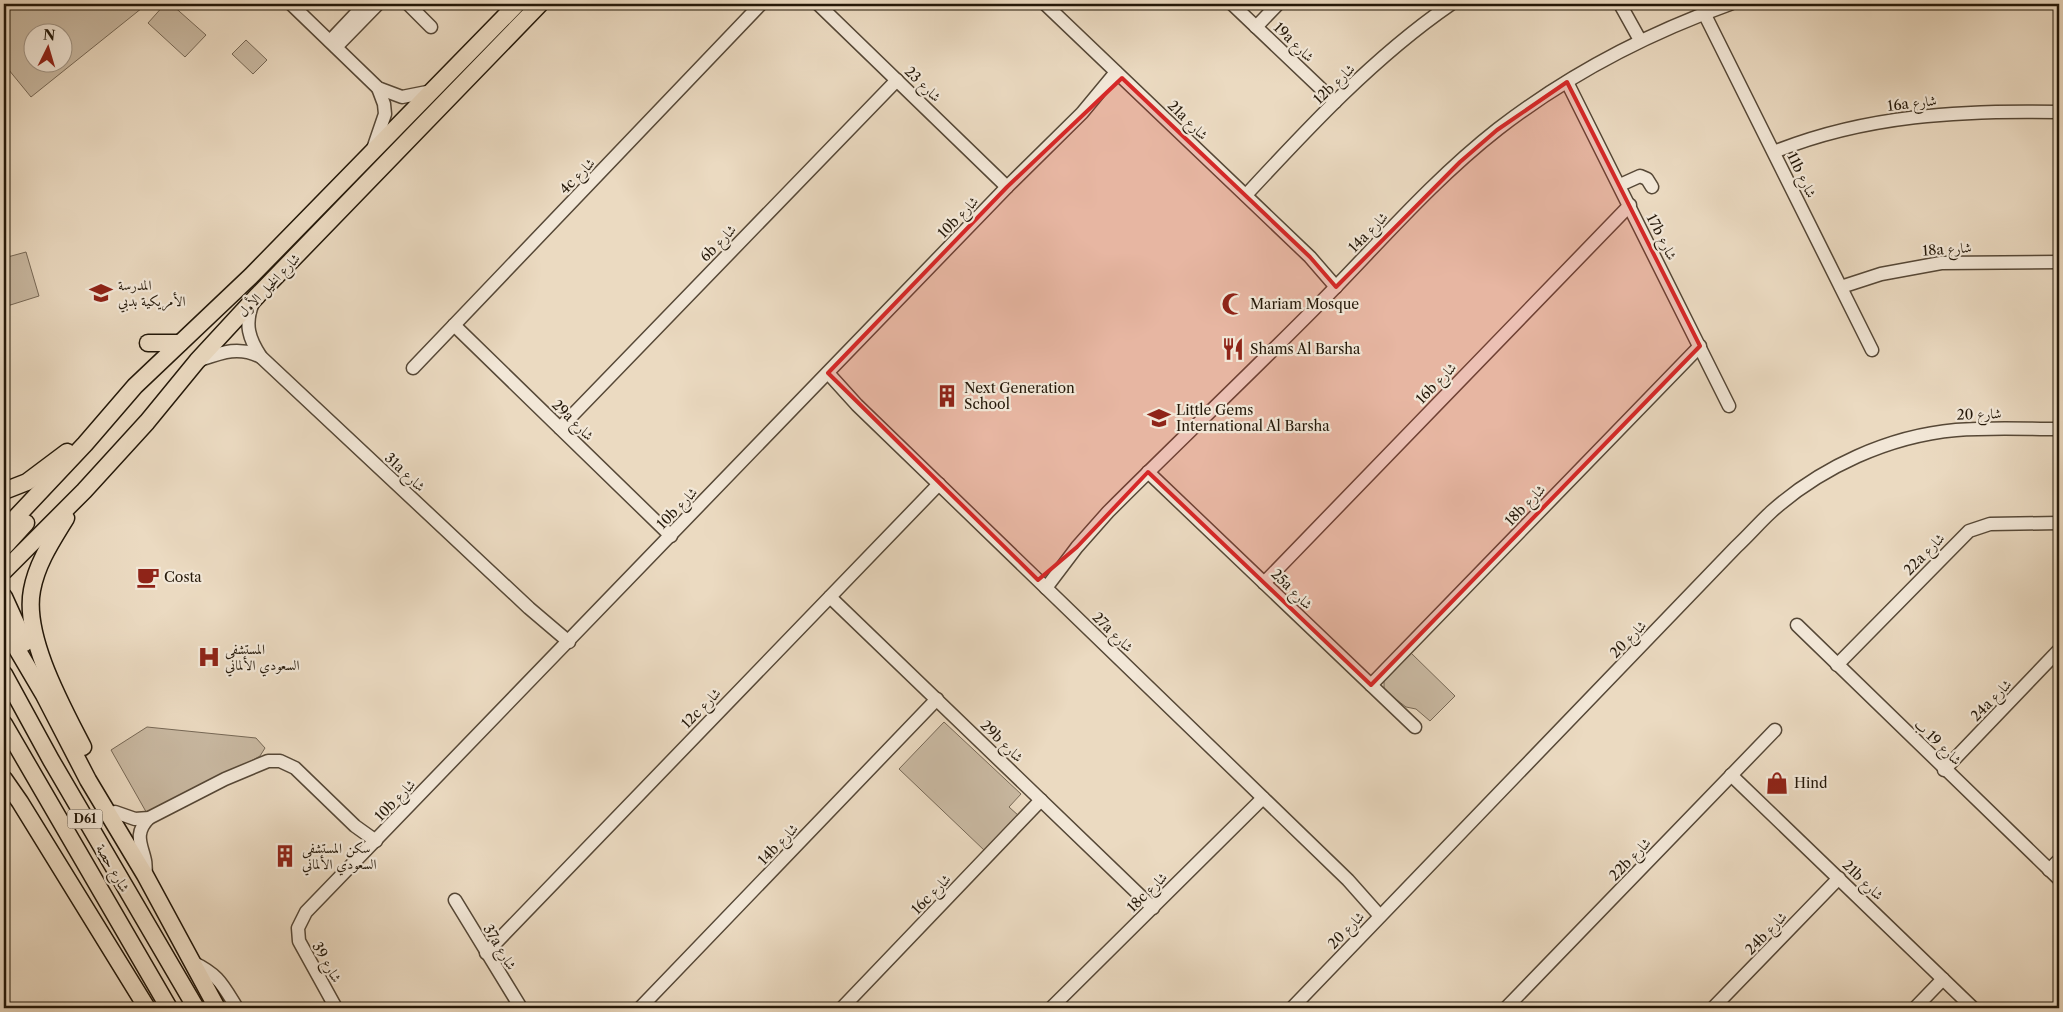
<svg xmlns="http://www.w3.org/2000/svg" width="2063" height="1012" viewBox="0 0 2063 1012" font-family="'Libre Caslon Text',Amiri,serif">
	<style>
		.green { fill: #c9b9a2; stroke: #766856; fill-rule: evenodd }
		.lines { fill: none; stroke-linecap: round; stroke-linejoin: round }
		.minor-casing { stroke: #564837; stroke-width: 15 }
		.major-casing { stroke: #241809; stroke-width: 19 }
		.minor { stroke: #f2e7d7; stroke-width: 12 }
		.major { stroke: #ebdac1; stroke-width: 16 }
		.marked { fill: #d62828; fill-opacity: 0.2; stroke: #d62828; stroke-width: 4; stroke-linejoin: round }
		.labels { text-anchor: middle; stroke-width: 4.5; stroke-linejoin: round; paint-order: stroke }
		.shield { fill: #f2e7d7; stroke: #625647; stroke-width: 1 }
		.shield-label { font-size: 12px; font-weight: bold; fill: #241809 }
		.street-label { font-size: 14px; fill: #241809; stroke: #f2e7d7 }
		.poi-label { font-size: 14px; fill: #241809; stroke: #f2e7d7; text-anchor: start }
	</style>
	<rect width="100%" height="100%" fill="#ebdac1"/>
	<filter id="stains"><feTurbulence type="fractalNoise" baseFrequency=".004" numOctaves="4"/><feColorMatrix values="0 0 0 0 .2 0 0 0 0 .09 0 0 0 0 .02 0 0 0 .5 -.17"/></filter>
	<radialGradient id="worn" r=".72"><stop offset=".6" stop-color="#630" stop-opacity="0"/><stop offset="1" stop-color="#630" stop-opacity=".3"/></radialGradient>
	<g class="green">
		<path d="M4,4h143l-116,93 -27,-33zM62,32v30h-30v-30z"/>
		<path d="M165,4h6l35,31 -21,22 -37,-34z"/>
		<path d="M246,40l21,20 -14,14 -21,-20z"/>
		<path d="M26,252l13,44 -35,11v-49z"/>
		<path d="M1410,652l45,44 -25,25 -14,-12 -10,-2 -22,-17v-10z"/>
		<path d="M944,722l77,72 -12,13 10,9 -34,35 -86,-82z"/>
		<path d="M147,727l109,11 9,10 -5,8 -111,61 -38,-67z"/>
	</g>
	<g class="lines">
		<defs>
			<g id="minor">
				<path d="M291,4l87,84 24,9 30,-6"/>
				<path d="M408,4l23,23"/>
				<path d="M818,4l189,183"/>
				<path d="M1045,4l265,253 26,30"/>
				<path d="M1232,4l103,98"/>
				<path d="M1620,4l20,36"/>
				<path d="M1704,13l168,337"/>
				<path d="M1256,27l22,-23"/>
				<path d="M330,41l35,-37"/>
				<path d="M336,47l42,-43"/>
				<path d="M1567,82l162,324"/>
				<path d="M373,149l12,-35 -1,-10 -6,-16"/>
				<path d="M1774,152c91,-37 188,-42 285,-40"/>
				<path d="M1620,185l20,-9 7,3 5,8"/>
				<path d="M1246,195c63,-68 128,-138 205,-191"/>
				<path d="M1841,287l40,-13 60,-11 118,-1"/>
				<path d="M253,303c-9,21 -4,36 8,54l268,251 40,34"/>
				<path d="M454,325l217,211"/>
				<path d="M197,361c23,-8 41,-16 64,-4"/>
				<path d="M413,368l348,-364"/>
				<path d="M828,373l29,32 491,475 32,36"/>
				<path d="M560,428l337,-348"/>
				<path d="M1148,472l267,255"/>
				<path d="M1264,583l366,-378"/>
				<path d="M1046,588l31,-41 31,-35c71,-71 144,-140 215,-212 57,-58 111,-121 175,-171 70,-54 148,-95 232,-125"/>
				<path d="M830,597l323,311"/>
				<path d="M1797,625l262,254"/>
				<path d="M1837,665l132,-134 21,-7 69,-1"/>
				<path d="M1371,685l329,-339"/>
				<path d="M1944,770l115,-120"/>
				<path d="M1731,775l242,233"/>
				<path d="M115,812l20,7 14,-1 76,-39 43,-18h12l15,7 60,58 21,15"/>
				<path d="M2049,870l10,-10"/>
				<path d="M145,875c5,-23 -17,-36 4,-57"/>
				<path d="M455,900l66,108"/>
				<path d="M486,953l453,-469"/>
				<path d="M192,962c27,13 30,22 45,46"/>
				<path d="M336,1008l-37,-67 -1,-13 8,-16 701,-725 75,-74 34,-41"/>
				<path d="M640,1008l297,-309"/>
				<path d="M842,1008l199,-208"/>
				<path d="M1051,1008l212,-210"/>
				<path d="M1292,1008l444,-461c12,-11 23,-24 35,-35 50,-45 118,-76 185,-82 35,-3 69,-1 103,-1"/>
				<path d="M1506,1008l269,-278"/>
				<path d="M1713,1008l126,-130"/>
				<path d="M1915,1008l28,-29"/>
			</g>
			<g id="major">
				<path d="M148,343h32"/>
				<path d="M4,491l23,-9 40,-30"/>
				<path d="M66,518c-14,23 -29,45 -34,72 -9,46 30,116 51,157"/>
				<path d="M4,530l81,-86 50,-58 116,-110 266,-272"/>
				<path d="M4,547l22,-24"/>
				<path d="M4,571l80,-80 63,-69 50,-61 61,-66 282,-291"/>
				<path d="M4,597l21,46"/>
				<path d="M4,627l40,68 44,85 57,95 72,133"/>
				<path d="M4,674l47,86 145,248"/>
				<path d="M4,724l165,284"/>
				<path d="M4,779l16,23 127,206"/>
			</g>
		</defs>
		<use href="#minor" class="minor-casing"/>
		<use href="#major" class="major-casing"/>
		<use href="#minor" class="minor"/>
		<use href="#major" class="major"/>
	</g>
	<path class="marked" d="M1122,78l188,179 26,30 124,-125 37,-32 70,-48 133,264 -329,339 -223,-213 -71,75 -39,33 -210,-207 179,-186z"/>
	<defs>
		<symbol id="school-bare" viewBox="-9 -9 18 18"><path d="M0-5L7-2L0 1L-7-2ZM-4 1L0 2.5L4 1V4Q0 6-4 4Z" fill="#8f2418" stroke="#f2e7d7" stroke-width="2.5" paint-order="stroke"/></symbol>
		<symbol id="mosque-bare" viewBox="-9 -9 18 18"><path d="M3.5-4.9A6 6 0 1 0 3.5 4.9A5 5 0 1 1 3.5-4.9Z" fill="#8f2418" stroke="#f2e7d7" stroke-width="2.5" paint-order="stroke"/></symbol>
		<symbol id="restaurant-bare" viewBox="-9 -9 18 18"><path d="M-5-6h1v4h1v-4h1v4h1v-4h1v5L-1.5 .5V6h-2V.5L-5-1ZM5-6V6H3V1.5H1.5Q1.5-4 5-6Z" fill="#8f2418" stroke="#f2e7d7" stroke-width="2.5" paint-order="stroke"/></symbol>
		<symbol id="building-bare" viewBox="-9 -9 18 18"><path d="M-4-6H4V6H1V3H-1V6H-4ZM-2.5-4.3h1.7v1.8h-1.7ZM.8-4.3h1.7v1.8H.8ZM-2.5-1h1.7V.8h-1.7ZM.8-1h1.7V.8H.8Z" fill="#8f2418" stroke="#f2e7d7" stroke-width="2.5" paint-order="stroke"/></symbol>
		<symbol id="cafe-bare" viewBox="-9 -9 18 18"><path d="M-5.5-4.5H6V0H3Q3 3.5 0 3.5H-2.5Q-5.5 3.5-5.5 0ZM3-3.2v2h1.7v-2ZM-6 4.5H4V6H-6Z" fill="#8f2418" stroke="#f2e7d7" stroke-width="2.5" paint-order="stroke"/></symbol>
		<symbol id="hospital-bare" viewBox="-9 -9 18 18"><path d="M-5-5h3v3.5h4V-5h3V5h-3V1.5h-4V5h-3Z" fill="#8f2418" stroke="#f2e7d7" stroke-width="2.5" paint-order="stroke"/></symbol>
		<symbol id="shop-bare" viewBox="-9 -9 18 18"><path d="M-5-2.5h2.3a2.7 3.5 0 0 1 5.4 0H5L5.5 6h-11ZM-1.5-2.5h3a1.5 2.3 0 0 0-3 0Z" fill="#8f2418" stroke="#f2e7d7" stroke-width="2.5" paint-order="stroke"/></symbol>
	</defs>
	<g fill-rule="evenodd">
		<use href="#school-bare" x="85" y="277" width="32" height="32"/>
		<use href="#mosque-bare" x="1217" y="288" width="32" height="32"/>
		<use href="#restaurant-bare" x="1217" y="333" width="32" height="32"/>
		<use href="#building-bare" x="931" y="380" width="32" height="32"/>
		<use href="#school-bare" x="1143" y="402" width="32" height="32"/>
		<use href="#cafe-bare" x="132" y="561" width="32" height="32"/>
		<use href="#hospital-bare" x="193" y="641" width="32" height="32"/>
		<use href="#shop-bare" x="1761" y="767" width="32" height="32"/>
		<use href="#building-bare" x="269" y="840" width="32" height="32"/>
	</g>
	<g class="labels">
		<rect class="shield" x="67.5" y="809.5" width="35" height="19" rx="4"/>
		<g class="shield-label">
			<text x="85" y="823">D61</text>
		</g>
		<g class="street-label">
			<text transform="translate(1294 42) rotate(44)" y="5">19a شارع</text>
			<text transform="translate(923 84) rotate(44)" y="5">شارع 23</text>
			<text transform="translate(1334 84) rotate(-44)" y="5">12b شارع</text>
			<text transform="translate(1912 103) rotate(-7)" y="5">16a شارع</text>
			<text transform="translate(1188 120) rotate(44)" y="5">21a شارع</text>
			<text transform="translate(1802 175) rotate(64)" y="5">11b شارع</text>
			<text transform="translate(577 176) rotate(-46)" y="5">4c شارع</text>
			<text transform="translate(958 217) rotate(-46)" y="5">10b شارع</text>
			<text transform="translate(1368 232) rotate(-46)" y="5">14a شارع</text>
			<text transform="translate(1662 237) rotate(63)" y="5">17b شارع</text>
			<text transform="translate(718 243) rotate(-46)" y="5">6b شارع</text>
			<text transform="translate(1947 249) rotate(-4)" y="5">18a شارع</text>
			<text transform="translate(269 285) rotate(-46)" y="5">شارع الخيل الأول</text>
			<text transform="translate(1436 383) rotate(-46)" y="5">16b شارع</text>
			<text transform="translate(1979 414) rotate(-2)" y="5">شارع 20</text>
			<text transform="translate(573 420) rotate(44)" y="5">29a شارع</text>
			<text transform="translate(405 472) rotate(43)" y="5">31a شارع</text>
			<text transform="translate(1525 505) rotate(-46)" y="5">18b شارع</text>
			<text transform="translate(677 508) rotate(-46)" y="5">10b شارع</text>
			<text transform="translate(1924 554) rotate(-46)" y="5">22a شارع</text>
			<text transform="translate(1292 589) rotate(44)" y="5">25a شارع</text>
			<text transform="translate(1113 632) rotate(44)" y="5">27a شارع</text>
			<text transform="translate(1628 639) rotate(-46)" y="5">شارع 20</text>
			<text transform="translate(1991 700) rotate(-46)" y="5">24a شارع</text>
			<text transform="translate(701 708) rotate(-46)" y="5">12c شارع</text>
			<text transform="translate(1002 741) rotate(44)" y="5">29b شارع</text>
			<text transform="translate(1938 742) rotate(44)" y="5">شارع 19 ب</text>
			<text transform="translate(395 800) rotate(-46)" y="5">10b شارع</text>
			<text transform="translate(778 844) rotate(-46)" y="5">14b شارع</text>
			<text transform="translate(1630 859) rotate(-46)" y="5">22b شارع</text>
			<text transform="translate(113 868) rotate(60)" y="5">شارع حصة</text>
			<text transform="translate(1863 880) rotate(44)" y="5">21b شارع</text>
			<text transform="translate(1147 892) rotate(-45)" y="5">18c شارع</text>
			<text transform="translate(931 894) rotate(-46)" y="5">16c شارع</text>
			<text transform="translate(1346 930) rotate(-46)" y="5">شارع 20</text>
			<text transform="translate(1766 933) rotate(-46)" y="5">24b شارع</text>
			<text transform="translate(500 947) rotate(59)" y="5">37a شارع</text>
			<text transform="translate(327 962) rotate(60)" y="5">شارع 39</text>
		</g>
		<g class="poi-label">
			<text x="118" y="290">المدرسة<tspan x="118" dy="16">الأمريكية بدبي</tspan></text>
			<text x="1250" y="309">Mariam Mosque</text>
			<text x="1250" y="354">Shams Al Barsha</text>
			<text x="964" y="393">Next Generation<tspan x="964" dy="16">School</tspan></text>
			<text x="1176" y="415">Little Gems<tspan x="1176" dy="16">International Al Barsha</tspan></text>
			<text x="164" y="582">Costa</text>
			<text x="225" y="654">المستشفى<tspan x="225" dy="16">السعودي الألماني</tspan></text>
			<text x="1794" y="788">Hind</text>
			<text x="302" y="853">سكن المستشفى<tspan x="302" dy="16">السعودي الألماني</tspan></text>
		</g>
	</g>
	<rect width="2063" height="1012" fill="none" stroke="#ebdac1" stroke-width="20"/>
	<rect x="5" y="5" width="2053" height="1002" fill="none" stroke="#241809" stroke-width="2.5"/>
	<rect x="10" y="10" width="2043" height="992" fill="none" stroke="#241809"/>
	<g transform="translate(48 48) rotate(5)"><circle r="24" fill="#f2e7d7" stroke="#a09485"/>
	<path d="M0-4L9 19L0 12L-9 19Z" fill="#8f2418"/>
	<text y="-8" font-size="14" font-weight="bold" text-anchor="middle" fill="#241809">N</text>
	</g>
	<rect width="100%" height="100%" filter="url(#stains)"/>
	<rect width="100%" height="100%" fill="url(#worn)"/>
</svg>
